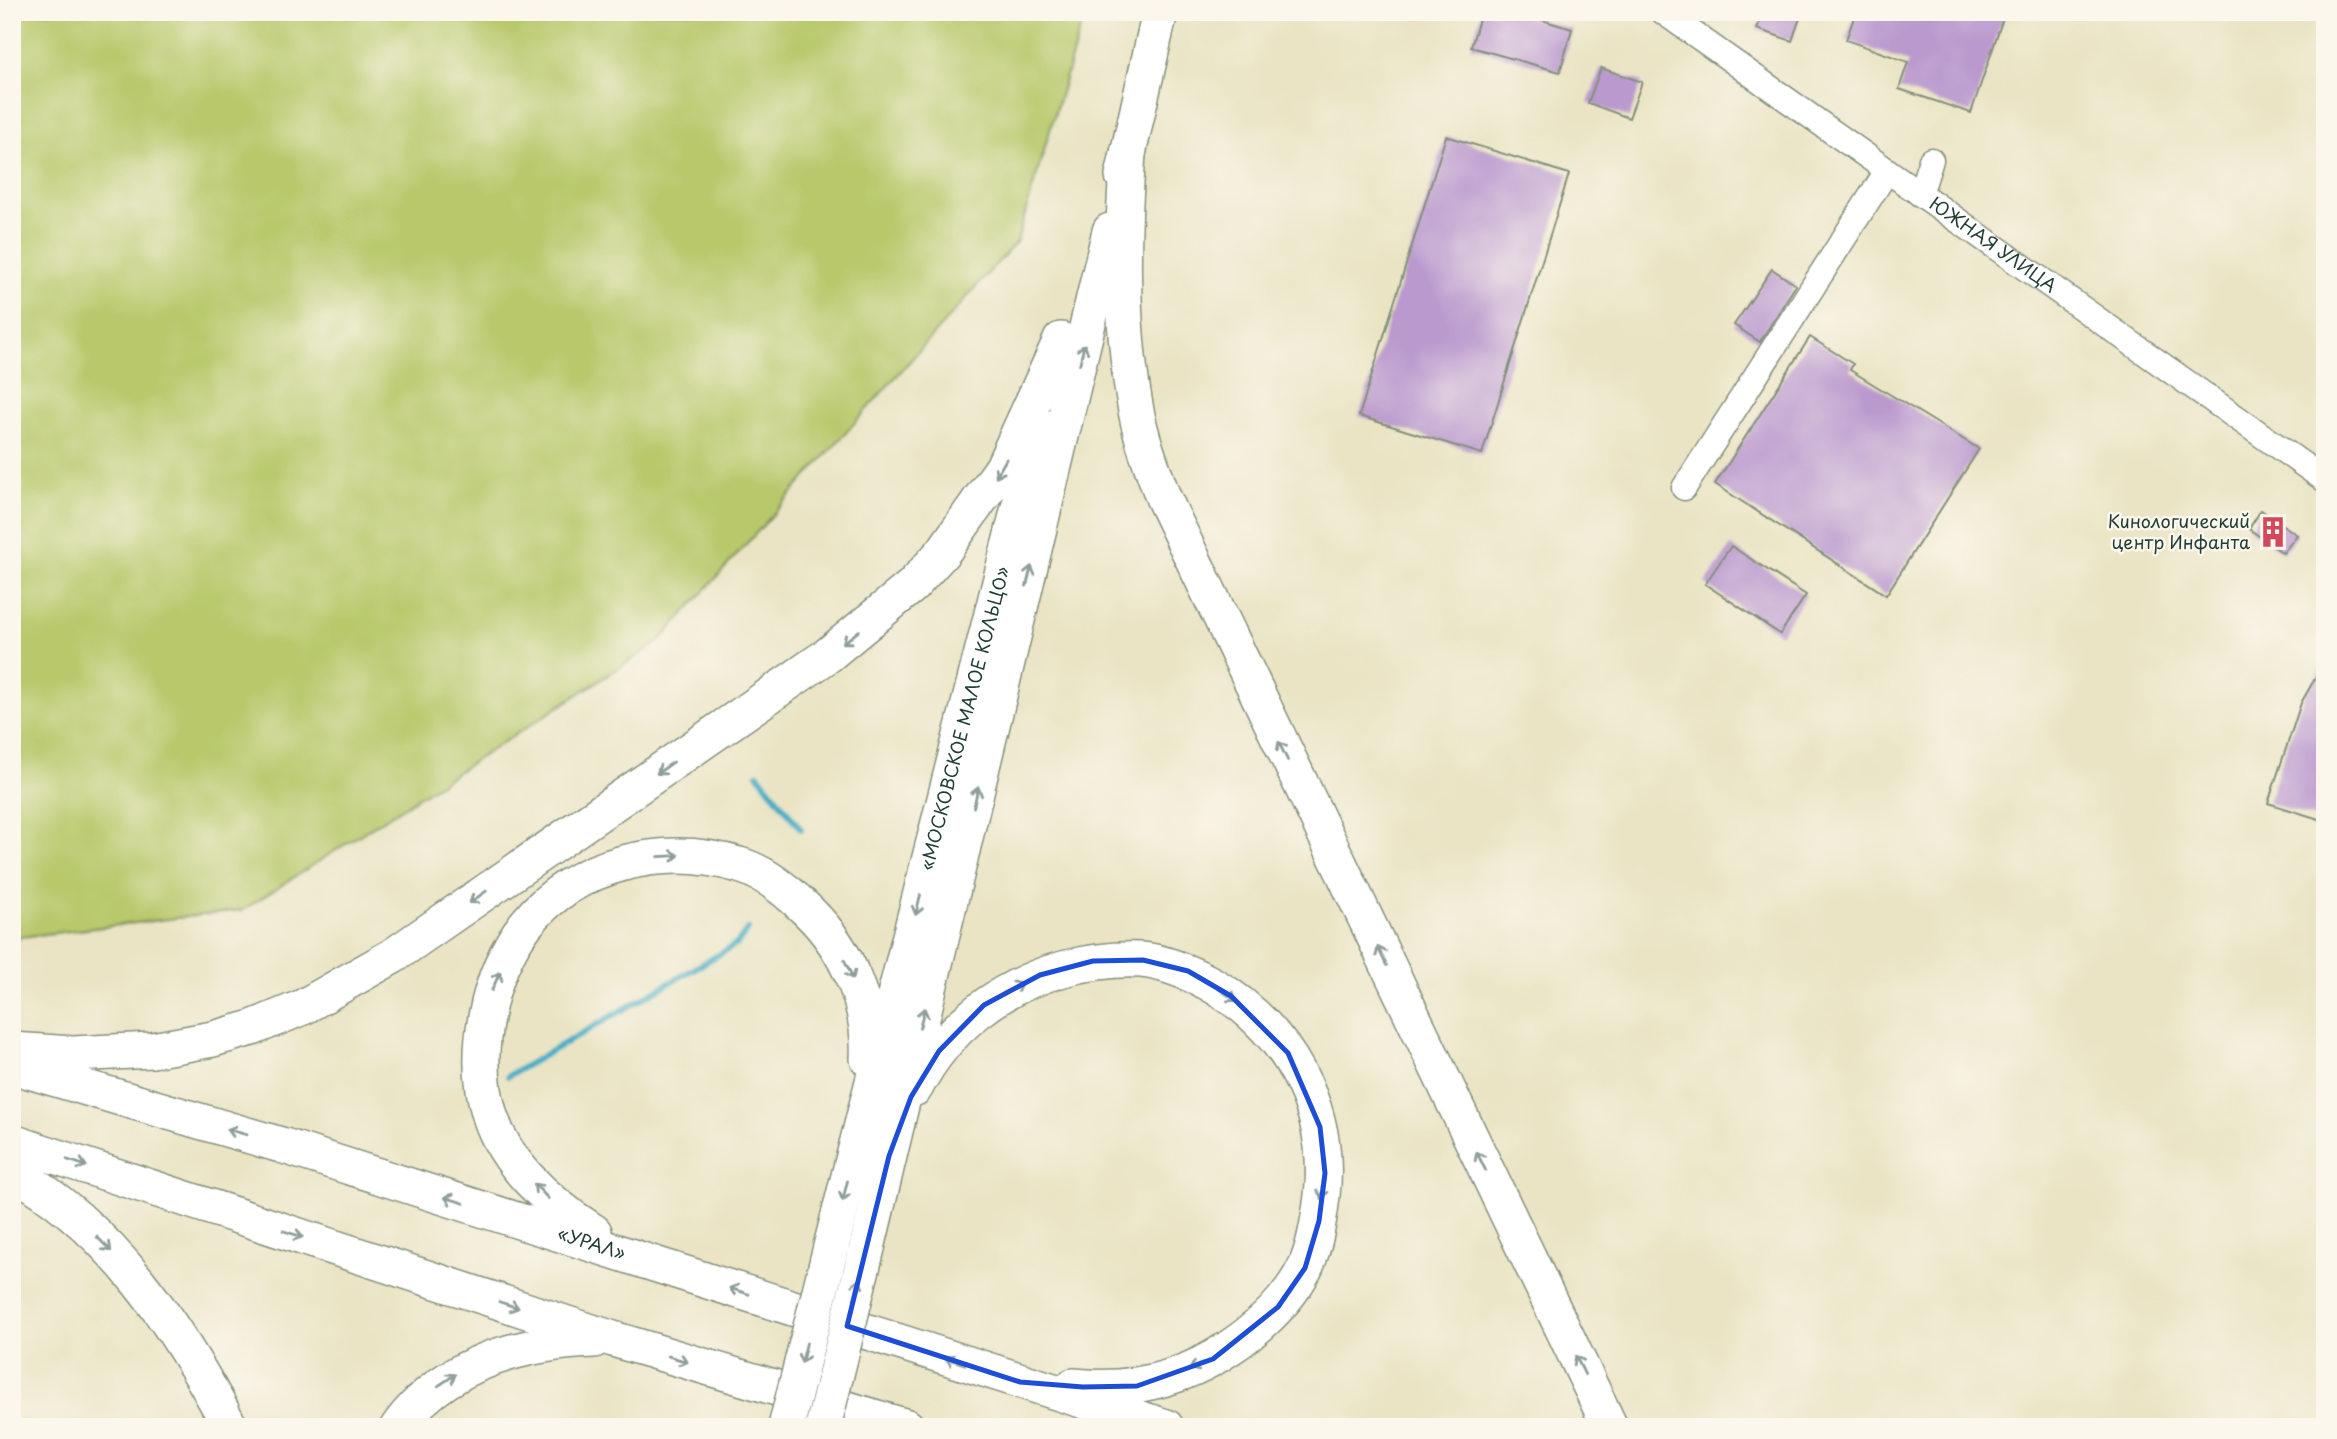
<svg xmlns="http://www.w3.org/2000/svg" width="2337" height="1439" viewBox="0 0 2337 1439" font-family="'Playpen Sans',sans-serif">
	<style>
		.green { fill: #b8c86a; stroke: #6c824f; stroke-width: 2 }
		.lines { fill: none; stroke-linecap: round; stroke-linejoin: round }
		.stream { stroke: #46aec6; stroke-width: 6 }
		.building { fill: #ba99ce }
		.minor-casing { stroke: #84907c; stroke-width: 27 }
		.highway-casing { stroke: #84907c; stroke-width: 38 }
		.minor { stroke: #fff; stroke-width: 24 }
		.highway { stroke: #fff; stroke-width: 35 }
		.highway-bridge-casing { stroke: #84907c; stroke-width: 38; stroke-linecap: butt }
		.highway-bridge { stroke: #fff; stroke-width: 35 }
		.oneway { stroke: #8f9e9a }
		.marked { fill: none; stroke: #1d4ed8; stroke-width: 5; stroke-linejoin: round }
		.labels { text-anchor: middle; stroke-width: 5; stroke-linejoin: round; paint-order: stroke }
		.street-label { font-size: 18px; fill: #1f3d34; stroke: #fbf7ec }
		.poi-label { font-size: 18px; fill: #1f3d34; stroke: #fbf7ec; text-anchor: end }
	</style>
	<rect width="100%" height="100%" fill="#fbf7ec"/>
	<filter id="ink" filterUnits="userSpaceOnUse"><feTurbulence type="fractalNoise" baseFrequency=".0143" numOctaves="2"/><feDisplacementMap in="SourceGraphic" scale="14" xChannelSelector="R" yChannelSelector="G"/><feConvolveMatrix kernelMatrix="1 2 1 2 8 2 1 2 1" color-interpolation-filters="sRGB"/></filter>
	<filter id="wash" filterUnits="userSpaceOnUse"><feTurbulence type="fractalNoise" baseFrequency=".00686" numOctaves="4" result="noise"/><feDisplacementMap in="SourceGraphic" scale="28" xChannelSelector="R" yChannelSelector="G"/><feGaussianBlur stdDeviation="1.57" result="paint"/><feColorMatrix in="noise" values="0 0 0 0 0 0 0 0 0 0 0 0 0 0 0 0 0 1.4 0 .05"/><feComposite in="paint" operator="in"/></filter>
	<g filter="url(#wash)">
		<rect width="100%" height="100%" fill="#eae4c4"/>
		<path class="green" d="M12,12h1073l-68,229 -358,401 -416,268 -231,28z"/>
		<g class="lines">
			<g class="stream">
				<path d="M758,774l43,55"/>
				<path d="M508,1076l229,-132 11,-15"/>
			</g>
		</g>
		<g id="blocks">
			<g class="building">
				<path d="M1481,12h34l57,17 -12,43 -89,-25z"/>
				<path d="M1763,12h39l-10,29 -35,-12z"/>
				<path d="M1856,12h149l-34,101 -72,-24 9,-27 -62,-22z"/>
				<path d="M1601,68l41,14 -13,36 -41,-15z"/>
				<path d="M1446,136l123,38 -87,280 -123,-38z"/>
				<path d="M1772,269l24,16 -36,57 -26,-17z"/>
				<path d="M1810,337l43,27 -3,6 129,79 -93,146 -171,-111z"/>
				<path d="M2261,510l36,25 -14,18 -34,-24z"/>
				<path d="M1731,546l75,49 -26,39 -75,-50z"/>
				<path d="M2325,661v160l-57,-18 33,-100z"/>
			</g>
		</g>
	</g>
	<g filter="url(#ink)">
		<use href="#blocks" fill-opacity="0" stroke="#84907c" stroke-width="2"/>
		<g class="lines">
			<defs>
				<g id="minor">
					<path id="s1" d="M1663,12l662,468"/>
					<path d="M1920,194l11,-34"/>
					<path d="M1684,488l203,-317"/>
				</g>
				<g id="highway">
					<path d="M1128,153c-6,81 -8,166 6,246 5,34 17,66 29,98l447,930"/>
					<path d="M1123,176l37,-164"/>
					<path d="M12,1050l61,4 79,-4 61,-11 39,-11 51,-21 90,-51 435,-301 84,-69 31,-34 60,-85 58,-127"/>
					<path id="s2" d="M12,1066l269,79 885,282"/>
					<path d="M915,1088c30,-59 84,-102 148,-119 26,-7 51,-10 78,-9 25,2 49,13 70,24 76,44 121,124 111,212 -3,24 -7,51 -17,72 -17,33 -46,60 -76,80 -47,32 -101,44 -156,38"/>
					<path d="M12,1142l601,197 294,88"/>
					<path d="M12,1171c100,57 166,156 218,256"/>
					<path d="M594,1232c-42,-27 -88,-66 -104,-116 -19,-61 -3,-142 36,-192 50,-62 139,-81 213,-59 26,7 51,28 70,47 38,37 62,93 59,147"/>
					<path id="s3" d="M833,1239l207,-814"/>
					<path d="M867,1248l243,-1017"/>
					<path d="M398,1427c46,-64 121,-84 196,-87"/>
				</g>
			</defs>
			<use href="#minor" class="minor-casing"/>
			<use href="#highway" class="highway-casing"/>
			<use href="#minor" class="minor"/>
			<use href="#highway" class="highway"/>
			<defs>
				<g id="highway-bridge">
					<path d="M786,1427l47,-188"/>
					<path d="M823,1427l44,-179"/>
				</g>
			</defs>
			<use href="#highway-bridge" class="highway-bridge-casing"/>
			<use href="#highway-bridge" class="highway-bridge"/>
		</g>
		<defs><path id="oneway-shaft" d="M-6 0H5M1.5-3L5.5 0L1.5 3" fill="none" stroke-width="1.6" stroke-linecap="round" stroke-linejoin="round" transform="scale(1.75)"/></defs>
		<g class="oneway">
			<use href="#oneway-shaft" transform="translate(1082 354) rotate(-77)"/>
			<use href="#oneway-shaft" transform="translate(1001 468) rotate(120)"/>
			<use href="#oneway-shaft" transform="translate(1029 576) rotate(-76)"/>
			<use href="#oneway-shaft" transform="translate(851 637) rotate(142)"/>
			<use href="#oneway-shaft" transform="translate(1283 751) rotate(-116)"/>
			<use href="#oneway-shaft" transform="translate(665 768) rotate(145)"/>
			<use href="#oneway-shaft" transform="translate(976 797) rotate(-76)"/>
			<use href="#oneway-shaft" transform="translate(669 856) rotate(-3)"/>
			<use href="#oneway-shaft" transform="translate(478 897) rotate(145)"/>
			<use href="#oneway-shaft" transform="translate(918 905) rotate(104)"/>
			<use href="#oneway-shaft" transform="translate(1382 956) rotate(-116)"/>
			<use href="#oneway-shaft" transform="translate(849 970) rotate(65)"/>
			<use href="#oneway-shaft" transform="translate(496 981) rotate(-66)"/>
			<use href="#oneway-shaft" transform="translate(1013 988) rotate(-28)"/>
			<use href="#oneway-shaft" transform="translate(1228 995) rotate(33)"/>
			<use href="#oneway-shaft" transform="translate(922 1018) rotate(-76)"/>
			<use href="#oneway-shaft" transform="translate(237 1132) rotate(-164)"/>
			<use href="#oneway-shaft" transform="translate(1481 1161) rotate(-116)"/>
			<use href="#oneway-shaft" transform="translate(77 1163) rotate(18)"/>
			<use href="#oneway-shaft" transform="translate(1323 1189) rotate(96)"/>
			<use href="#oneway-shaft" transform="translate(541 1191) rotate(-134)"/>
			<use href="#oneway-shaft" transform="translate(845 1191) rotate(104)"/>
			<use href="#oneway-shaft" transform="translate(454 1200) rotate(-162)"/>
			<use href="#oneway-shaft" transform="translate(293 1234) rotate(18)"/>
			<use href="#oneway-shaft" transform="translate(104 1244) rotate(45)"/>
			<use href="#oneway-shaft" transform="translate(857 1289) rotate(-76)"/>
			<use href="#oneway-shaft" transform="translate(739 1291) rotate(-162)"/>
			<use href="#oneway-shaft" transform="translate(509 1305) rotate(18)"/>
			<use href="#oneway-shaft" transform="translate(804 1353) rotate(104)"/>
			<use href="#oneway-shaft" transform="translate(678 1359) rotate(17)"/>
			<use href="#oneway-shaft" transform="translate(955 1361) rotate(-162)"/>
			<use href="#oneway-shaft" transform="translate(1199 1365) rotate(156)"/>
			<use href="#oneway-shaft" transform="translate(1580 1365) rotate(-116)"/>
			<use href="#oneway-shaft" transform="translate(447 1380) rotate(-34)"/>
		</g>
	</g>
	<path class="marked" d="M1143,960l45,11 43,25 57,57 32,74 5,46 -6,48 -14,47 -27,39 -65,52 -76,27 -54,1 -63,-5 -173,-56 42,-170 22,-59 28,-46 45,-46 56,-30 53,-14z"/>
	<defs>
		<symbol id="building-bare" viewBox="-9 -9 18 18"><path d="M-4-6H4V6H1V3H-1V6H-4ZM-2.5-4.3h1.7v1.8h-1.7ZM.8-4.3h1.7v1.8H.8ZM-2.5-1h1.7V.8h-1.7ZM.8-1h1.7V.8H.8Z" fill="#d1495b" stroke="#fbf7ec" stroke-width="2.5" paint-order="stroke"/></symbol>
	</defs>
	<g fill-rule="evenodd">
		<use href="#building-bare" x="2251" y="510" width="44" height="44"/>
	</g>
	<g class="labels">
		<g class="street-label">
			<text dy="6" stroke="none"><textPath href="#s1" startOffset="404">ЮЖНАЯ УЛИЦА</textPath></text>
			<text dy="6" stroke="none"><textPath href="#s3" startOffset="537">«МОСКОВСКОЕ МАЛОЕ КОЛЬЦО»</textPath></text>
			<text dy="6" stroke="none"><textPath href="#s2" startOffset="606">«УРАЛ»</textPath></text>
		</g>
		<g class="poi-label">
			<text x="2250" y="528">Кинологический<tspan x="2250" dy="21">центр Инфанта</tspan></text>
		</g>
	</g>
	<rect width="2337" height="1439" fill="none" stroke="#fbf7ec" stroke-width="42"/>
</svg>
